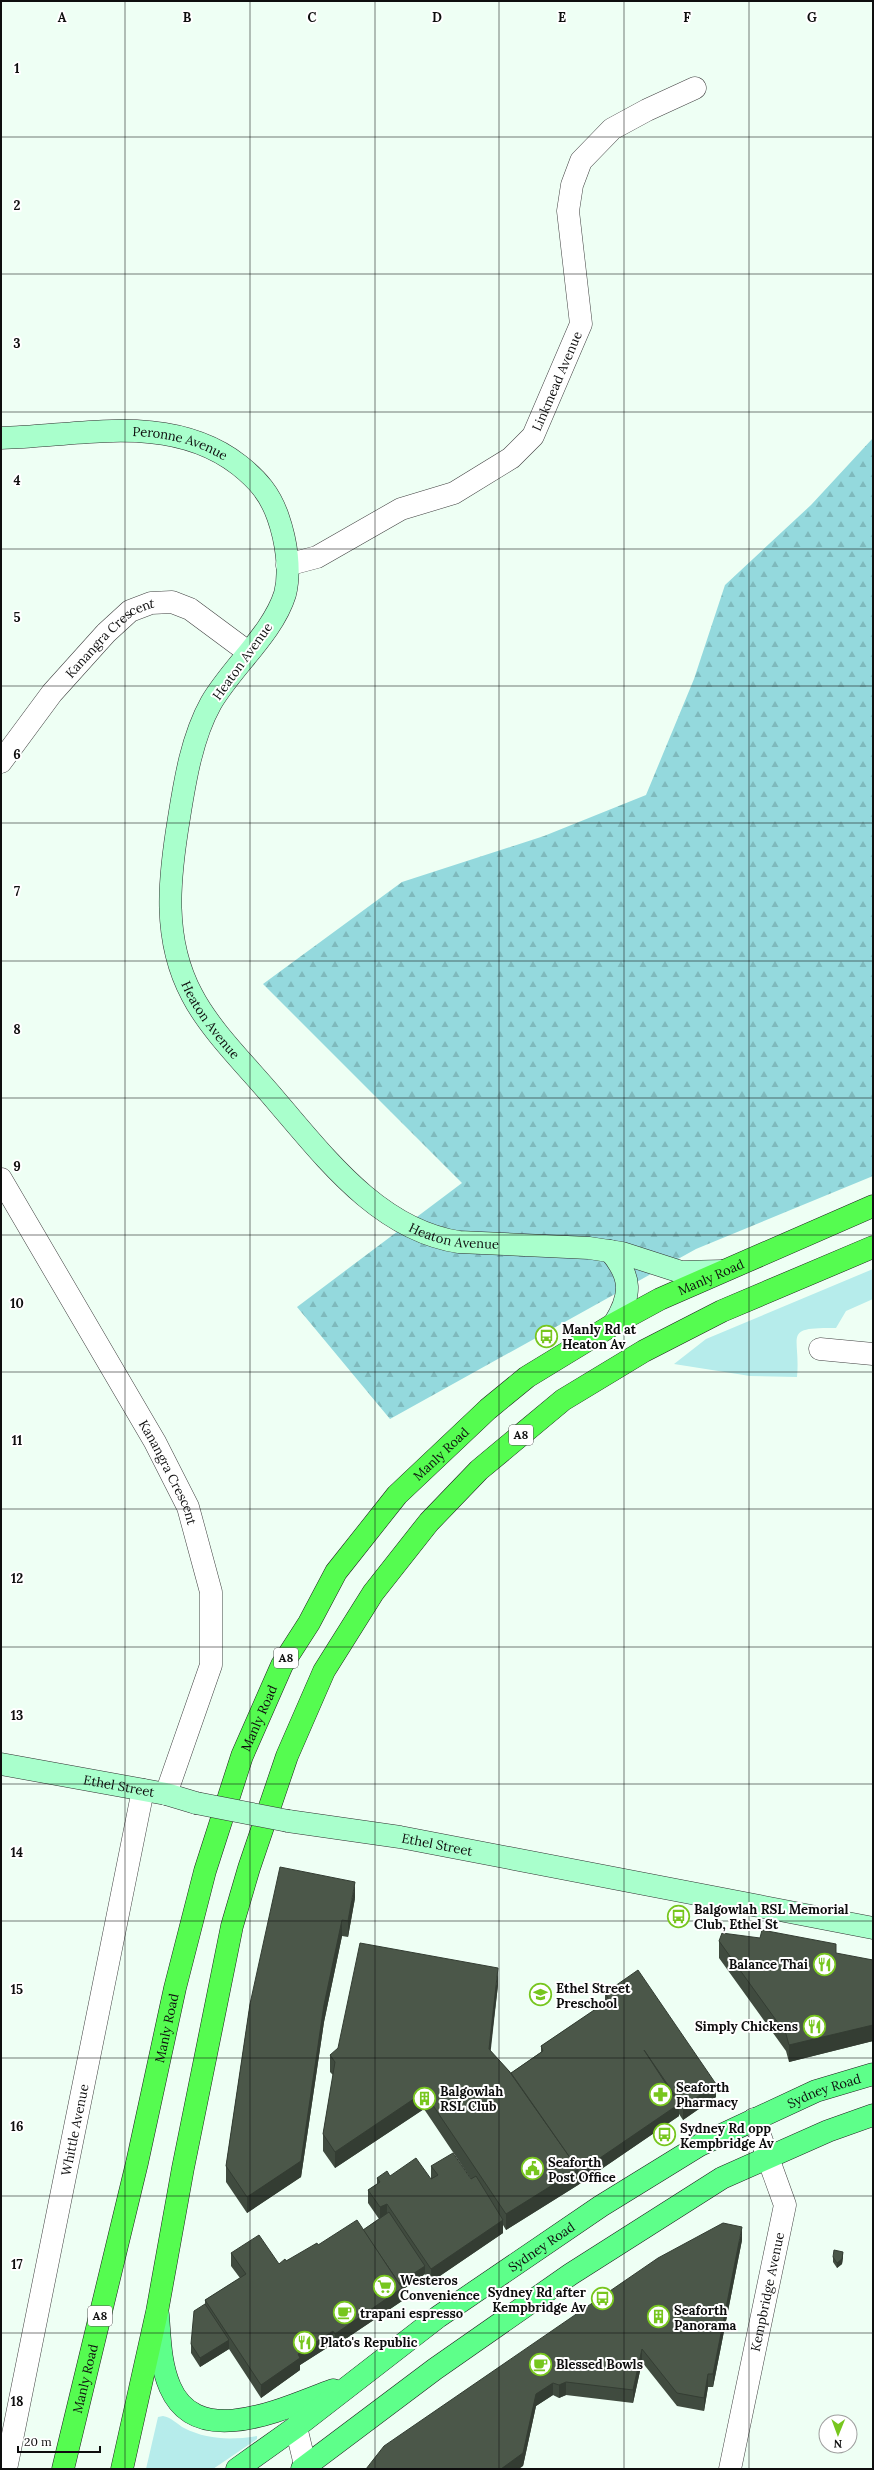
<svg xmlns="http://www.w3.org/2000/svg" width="874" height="2470" viewBox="0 0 874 2470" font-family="Lora,serif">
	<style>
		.grass { fill: #b6eceb }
		.forest { fill: url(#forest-firs) }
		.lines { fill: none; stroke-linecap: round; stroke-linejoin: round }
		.street-casing { stroke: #414141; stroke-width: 23 }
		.secondary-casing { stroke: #303030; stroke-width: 23 }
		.primary-casing { stroke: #1f1f1f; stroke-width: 23 }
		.highway-casing { stroke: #1f1f1f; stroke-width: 23 }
		.street { stroke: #fff; stroke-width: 22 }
		.secondary { stroke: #a9ffcc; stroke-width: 22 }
		.primary { stroke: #5eff8a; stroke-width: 22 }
		.highway { stroke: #55fc50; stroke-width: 22 }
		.secondary-bridge-casing { stroke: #303030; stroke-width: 23; stroke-linecap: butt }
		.secondary-bridge { stroke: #a9ffcc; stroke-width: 22 }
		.wall { fill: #404b3f }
		.shaded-wall { fill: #343d33 }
		.building { fill: #4b5749; stroke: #343d33 }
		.grid { fill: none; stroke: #0e0e0e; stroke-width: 1; stroke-opacity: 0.55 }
		.labels { text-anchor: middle; stroke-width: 4; stroke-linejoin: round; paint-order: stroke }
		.shield { fill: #fff; stroke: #565656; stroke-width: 1 }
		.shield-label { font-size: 12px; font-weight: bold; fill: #0e0e0e }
		.street-label { font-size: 13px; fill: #0e0e0e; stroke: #fff }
		.poi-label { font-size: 13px; font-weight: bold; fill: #0e0e0e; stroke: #fff; text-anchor: start }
		.grid-label { font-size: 13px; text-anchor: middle; font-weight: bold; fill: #0e0e0e; stroke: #fff; stroke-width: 4; stroke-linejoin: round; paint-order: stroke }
	</style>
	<defs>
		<pattern id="forest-firs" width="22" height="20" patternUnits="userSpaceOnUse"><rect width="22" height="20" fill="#94d9dd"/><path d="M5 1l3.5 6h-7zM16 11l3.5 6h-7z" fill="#7eb9bc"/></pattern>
	</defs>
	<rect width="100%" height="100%" fill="#eefff4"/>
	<g class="grass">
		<path d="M873,1269v30l-27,12 -10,17c-55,-1 -35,7 -39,49l-47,-1 -76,-12 32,-25z"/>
		<path d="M163,2416c8,1 14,8 21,12 24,12 47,12 73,8v3l-44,30h-67l12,-52z"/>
	</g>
	<path class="forest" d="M873,438v738l-177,73 -306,170 -93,-112 165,-124 -199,-199 139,-102 142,-46 102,-41 48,-116 31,-94 86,-80z"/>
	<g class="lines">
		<defs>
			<g id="street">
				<path id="s1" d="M287,565l30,-8 84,-48 53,-16 57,-35 22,-22 48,-112 -13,-113 4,-26 9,-24 31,-32 35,-19 48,-22"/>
				<path id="s2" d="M1,762l51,-69 54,-60 24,-22 21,-8 21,-1 18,7 58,43"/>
				<path id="s3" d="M1,1179l154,263 33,65 23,85v73l-45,129"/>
				<path d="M820,1349l53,5"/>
				<path d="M296,2427l10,42"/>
				<path id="s4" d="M6,2469l137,-679"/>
				<path id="s5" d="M730,2469l55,-264 -31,-86"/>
			</g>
			<g id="secondary">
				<path id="s6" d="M1,438c80,-2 170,-26 238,27 19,15 31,29 39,52 8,23 13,53 7,77 -12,39 -53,73 -74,109 -19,34 -26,77 -32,115 -10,60 -17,121 13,177 19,37 59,75 86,108 49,57 102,127 181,139l130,6 33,5 59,19 41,-1"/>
				<path d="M610,1251c22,26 22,44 4,73"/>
				<path id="s7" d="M1,1764l165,30 30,9"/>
				<path id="s8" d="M288,1821l112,16 473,91"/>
			</g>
			<g id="primary">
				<path d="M158,2315c2,24 2,49 12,72 28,65 118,19 163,3"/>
				<path id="s9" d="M237,2469l59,-42 142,-110 163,-111 99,-61 116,-54 57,-17"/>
				<path d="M302,2469l133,-100 136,-95 151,-96 106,-47 45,-16"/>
			</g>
			<g id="highway">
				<path id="s10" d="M63,2469l74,-306 38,-175 30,-117 37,-115 40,-91 27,-42 27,-51 61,-77 91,-86 39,-32 87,-53 46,-25 213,-93"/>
				<path d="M122,2469l35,-157 26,-144 49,-242 17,-58 38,-112 37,-85 49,-78 56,-71 50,-52 84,-70 81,-49 78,-40 151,-64"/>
			</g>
		</defs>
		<use href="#street" class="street-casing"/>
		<use href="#secondary" class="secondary-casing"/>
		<use href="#primary" class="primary-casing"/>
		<use href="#highway" class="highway-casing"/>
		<use href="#street" class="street"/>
		<use href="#secondary" class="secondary"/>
		<use href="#primary" class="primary"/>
		<use href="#highway" class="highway"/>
		<defs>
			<path id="secondary-bridge" d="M196,1803l92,18"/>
		</defs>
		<use href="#secondary-bridge" class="secondary-bridge-casing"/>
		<use href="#secondary-bridge" class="secondary-bridge"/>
	</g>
	<g class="wall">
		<path d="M355,1898l-7,39 -6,-1 -18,86 -23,155 -54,36 -21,-31v-16l24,-162z"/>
		<path d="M719,1941l154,19v81l-84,21 -3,-11 -67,-93z"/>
		<path d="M498,1985l-8,66 21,22 30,-21v-6l64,-43v-10l111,104 -33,23 -4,-6v2l-101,69 -72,45 -3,-5v8l-72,49 -6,-8 -23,16v11l-67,45 -2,-2 -33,21v5l-39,28 -32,-49 -29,18 -9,-14v-9l14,-40v-4l35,-22 -9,-12v-13l48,11 7,-3 32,-16 45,-15 16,-11 -11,-16v-13l9,-6v-6l13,-2 41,3v-13l40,13 -47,-70 -89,59 -12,-17v-17l10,-59 -3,-3v-17z"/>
		<path d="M742,2240l-29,147h-5l-4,24 -27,-5 -35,-44 -9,41 -67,-8 -7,3 -6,-3 -17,11 -13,60 -157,3z"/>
		<path d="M833,2257h10l-1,7 -5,4 -4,-6z"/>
	</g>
	<g class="shaded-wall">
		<path d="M355,1882v16l-7,39v-16z"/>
		<path d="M342,1920v16l-18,86 -23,155 -54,36v-16z"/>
		<path d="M498,1968v17l-9,81v-17z"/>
		<path d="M873,2025v16l-84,21v-17z"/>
		<path d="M716,2084v13l-33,23v-13z"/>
		<path d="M424,2092v17l-89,59v-16z"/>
		<path d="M679,2104v12l-101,69v-12z"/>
		<path d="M578,2169v16l-72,45v-16z"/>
		<path d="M387,2204v13l-7,3v-13z"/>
		<path d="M503,2220v13l-72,49v-13z"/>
		<path d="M742,2227v13l-29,147v-13z"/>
		<path d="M843,2252v5l-1,7 -5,4v-5z"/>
		<path d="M425,2266v8l-23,16v11l-67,45v-12l62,-50z"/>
		<path d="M333,2331v13l-33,21v5l-39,28v-13l37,-31z"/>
		<path d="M229,2340v9l-29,18v-9z"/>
		<path d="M642,2349v13l-9,41v-13z"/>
		<path d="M708,2374v13l-4,24v-13z"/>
		<path d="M566,2382v13l-7,3v-13z"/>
		<path d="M553,2383v12l-17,11 -13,60 -4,3h-18l35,-75z"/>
	</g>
	<g class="building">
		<path d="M280,1867l75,15 -7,39 -6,-1 -18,85 -23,156 -54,36 -21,-31 24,-162z"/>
		<path d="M762,1930l74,14v9l37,7v65l-84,20 -3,-11 -67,-93 3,-8 38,5z"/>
		<path d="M360,1943l138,25 -9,81 20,22 69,98 -72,45 -82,-122 -89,60 -12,-18 12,-72 -5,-7 8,-7z"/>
		<path d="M638,1970l78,114 -33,23 -39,-57 35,54 -101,69v-4l-67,-96 32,-22 -2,-5 68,-46 -4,-7z"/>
		<path d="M453,2153l18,26 5,-3 27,44 -72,49 -44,-65 -7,3 -12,-17 12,-8 -3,-4 10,-7 3,5 26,-18 15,21 7,-4 -7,-9z"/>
		<path d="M389,2212l36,54 -26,17 -36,-53z"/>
		<path d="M357,2220l45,68 -67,46 -2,-3 -35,23 2,4 -39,27 -56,-85 41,-26 -15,-21 28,-18 20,29 6,-5 1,2 31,-18 1,2z"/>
		<path d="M723,2223l19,4 -29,147h-5l-4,24 -27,-5 -35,-44 -9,41 -67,-8 -7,3 -6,-2 -17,11 -13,59 -22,16h-135l18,-23 274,-188z"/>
		<path d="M834,2250l9,2 -1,7 -5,4 -4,-6z"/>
		<path d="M205,2304l24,36 -29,18 -9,-14 3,-33z"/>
	</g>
	<path class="grid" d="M125,1v2468M250,1v2468M375,1v2468M499,1v2468M624,1v2468M749,1v2468M1,137h872M1,274h872M1,412h872M1,549h872M1,686h872M1,823h872M1,961h872M1,1098h872M1,1235h872M1,1372h872M1,1509h872M1,1647h872M1,1784h872M1,1921h872M1,2058h872M1,2196h872M1,2333h872"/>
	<defs>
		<symbol id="bus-ring" viewBox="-11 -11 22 22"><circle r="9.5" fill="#fff" stroke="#77c61e" stroke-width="1.5"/><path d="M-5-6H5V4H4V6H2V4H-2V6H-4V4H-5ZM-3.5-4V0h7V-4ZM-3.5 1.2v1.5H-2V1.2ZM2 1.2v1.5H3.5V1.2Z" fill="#77c61e"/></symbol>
		<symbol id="restaurant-ring" viewBox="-11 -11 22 22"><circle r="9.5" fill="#fff" stroke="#77c61e" stroke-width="1.5"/><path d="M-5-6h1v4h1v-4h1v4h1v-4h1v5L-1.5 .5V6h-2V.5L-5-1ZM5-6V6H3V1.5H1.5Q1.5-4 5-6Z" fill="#77c61e"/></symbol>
		<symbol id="school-ring" viewBox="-11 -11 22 22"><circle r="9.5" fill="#fff" stroke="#77c61e" stroke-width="1.5"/><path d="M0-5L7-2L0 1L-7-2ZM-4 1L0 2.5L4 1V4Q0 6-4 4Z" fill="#77c61e"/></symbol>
		<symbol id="pharmacy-ring" viewBox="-11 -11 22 22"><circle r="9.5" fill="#fff" stroke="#77c61e" stroke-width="1.5"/><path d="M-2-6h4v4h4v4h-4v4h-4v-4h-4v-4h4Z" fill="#77c61e"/></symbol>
		<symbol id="building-ring" viewBox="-11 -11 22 22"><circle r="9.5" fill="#fff" stroke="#77c61e" stroke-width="1.5"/><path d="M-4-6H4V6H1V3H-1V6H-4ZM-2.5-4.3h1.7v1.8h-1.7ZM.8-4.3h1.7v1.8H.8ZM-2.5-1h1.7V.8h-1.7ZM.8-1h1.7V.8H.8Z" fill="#77c61e"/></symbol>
		<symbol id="civic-ring" viewBox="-11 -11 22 22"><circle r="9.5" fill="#fff" stroke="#77c61e" stroke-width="1.5"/><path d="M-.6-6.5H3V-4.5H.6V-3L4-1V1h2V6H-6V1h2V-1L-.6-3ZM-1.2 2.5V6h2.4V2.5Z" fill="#77c61e"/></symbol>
		<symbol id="supermarket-ring" viewBox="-11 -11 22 22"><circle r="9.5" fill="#fff" stroke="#77c61e" stroke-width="1.5"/><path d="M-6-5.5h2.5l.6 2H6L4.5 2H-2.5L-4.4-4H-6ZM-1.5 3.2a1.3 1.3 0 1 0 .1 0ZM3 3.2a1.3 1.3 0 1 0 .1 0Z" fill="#77c61e"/></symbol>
		<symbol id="cafe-ring" viewBox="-11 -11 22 22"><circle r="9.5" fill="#fff" stroke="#77c61e" stroke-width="1.5"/><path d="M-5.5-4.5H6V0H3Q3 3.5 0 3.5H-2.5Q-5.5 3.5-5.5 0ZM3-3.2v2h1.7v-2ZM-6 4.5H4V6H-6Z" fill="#77c61e"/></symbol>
	</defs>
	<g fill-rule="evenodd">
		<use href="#bus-ring" x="534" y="1324" width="25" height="25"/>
		<use href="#bus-ring" x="666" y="1904" width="25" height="25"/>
		<use href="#restaurant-ring" x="812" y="1952" width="25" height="25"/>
		<use href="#school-ring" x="528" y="1982" width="25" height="25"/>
		<use href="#restaurant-ring" x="802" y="2014" width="25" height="25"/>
		<use href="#pharmacy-ring" x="648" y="2082" width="25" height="25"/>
		<use href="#building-ring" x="412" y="2086" width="25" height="25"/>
		<use href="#bus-ring" x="652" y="2122" width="25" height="25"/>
		<use href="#civic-ring" x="520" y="2156" width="25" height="25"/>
		<use href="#supermarket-ring" x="372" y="2274" width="25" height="25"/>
		<use href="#bus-ring" x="590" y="2286" width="25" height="25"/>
		<use href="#cafe-ring" x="332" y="2300" width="25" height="25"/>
		<use href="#building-ring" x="646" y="2304" width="25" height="25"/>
		<use href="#restaurant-ring" x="292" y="2330" width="25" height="25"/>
		<use href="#cafe-ring" x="528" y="2352" width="25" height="25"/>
	</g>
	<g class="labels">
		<g class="shield">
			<rect x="509" y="1425" width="24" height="20" rx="3"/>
			<rect x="274" y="1648" width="24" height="20" rx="3"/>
			<rect x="88" y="2306" width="24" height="20" rx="3"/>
		</g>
		<g class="shield-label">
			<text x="521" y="1439">A8</text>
			<text x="286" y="1662">A8</text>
			<text x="100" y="2320">A8</text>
		</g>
		<g class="street-label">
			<text dy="5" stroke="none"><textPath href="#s1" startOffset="341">Linkmead Avenue</textPath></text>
			<text dy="5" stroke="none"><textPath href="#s6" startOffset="181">Peronne Avenue</textPath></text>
			<text dy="5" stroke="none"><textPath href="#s2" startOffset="167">Kanangra Crescent</textPath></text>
			<text transform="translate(242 661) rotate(-54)" y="5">Heaton Avenue</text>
			<text dy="5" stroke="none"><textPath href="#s6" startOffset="854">Heaton Avenue</textPath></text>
			<text dy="5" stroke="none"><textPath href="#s6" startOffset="1189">Heaton Avenue</textPath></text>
			<text dy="5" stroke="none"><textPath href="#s10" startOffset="1426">Manly Road</textPath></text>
			<text dy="5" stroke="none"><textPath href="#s10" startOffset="1101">Manly Road</textPath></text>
			<text dy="5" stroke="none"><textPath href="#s3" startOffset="338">Kanangra Crescent</textPath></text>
			<text dy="5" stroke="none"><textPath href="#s10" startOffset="777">Manly Road</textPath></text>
			<text dy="5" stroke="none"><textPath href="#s7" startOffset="120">Ethel Street</textPath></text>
			<text dy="5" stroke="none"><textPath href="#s8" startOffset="151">Ethel Street</textPath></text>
			<text dy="5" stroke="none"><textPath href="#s10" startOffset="453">Manly Road</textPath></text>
			<text dy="5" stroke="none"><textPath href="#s9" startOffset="701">Sydney Road</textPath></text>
			<text dy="5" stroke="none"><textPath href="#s4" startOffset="346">Whittle Avenue</textPath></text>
			<text dy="5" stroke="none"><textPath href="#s9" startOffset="377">Sydney Road</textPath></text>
			<text dy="5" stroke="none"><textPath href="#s5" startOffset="181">Kempbridge Avenue</textPath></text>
			<text dy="5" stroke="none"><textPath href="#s10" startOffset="93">Manly Road</textPath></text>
		</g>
		<g class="poi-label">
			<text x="562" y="1334">Manly Rd at<tspan x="562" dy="15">Heaton Av</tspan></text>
			<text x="694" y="1914">Balgowlah RSL Memorial<tspan x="694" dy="15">Club, Ethel St</tspan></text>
			<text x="808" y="1969" text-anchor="end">Balance Thai</text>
			<text x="556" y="1993">Ethel Street<tspan x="556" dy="15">Preschool</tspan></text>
			<text x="798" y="2031" text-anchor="end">Simply Chickens</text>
			<text x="676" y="2092">Seaforth<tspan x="676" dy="15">Pharmacy</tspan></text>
			<text x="440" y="2096">Balgowlah<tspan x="440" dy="15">RSL Club</tspan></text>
			<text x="680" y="2133">Sydney Rd opp<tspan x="680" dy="15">Kempbridge Av</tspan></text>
			<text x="548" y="2167">Seaforth<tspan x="548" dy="15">Post Office</tspan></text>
			<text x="400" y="2285">Westeros<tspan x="400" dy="15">Convenience</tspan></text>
			<text x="586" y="2297" text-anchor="end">Sydney Rd after<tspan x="586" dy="15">Kempbridge Av</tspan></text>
			<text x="674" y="2315">Seaforth<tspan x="674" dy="15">Panorama</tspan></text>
			<text x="360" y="2318">trapani espresso</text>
			<text x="320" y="2347">Plato's Republic</text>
			<text x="556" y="2369">Blessed Bowls</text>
		</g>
	</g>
	<g class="grid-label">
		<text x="62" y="22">A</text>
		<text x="187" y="22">B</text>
		<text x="312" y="22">C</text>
		<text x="437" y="22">D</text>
		<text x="562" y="22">E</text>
		<text x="687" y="22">F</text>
		<text x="812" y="22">G</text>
		<text x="17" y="73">1</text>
		<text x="17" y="210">2</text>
		<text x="17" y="348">3</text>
		<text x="17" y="485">4</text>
		<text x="17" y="622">5</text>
		<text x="17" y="759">6</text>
		<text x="17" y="896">7</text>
		<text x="17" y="1034">8</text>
		<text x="17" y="1171">9</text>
		<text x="17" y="1308">10</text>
		<text x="17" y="1445">11</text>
		<text x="17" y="1583">12</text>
		<text x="17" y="1720">13</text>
		<text x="17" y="1857">14</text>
		<text x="17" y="1994">15</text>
		<text x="17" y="2131">16</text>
		<text x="17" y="2269">17</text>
		<text x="17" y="2406">18</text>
	</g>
	<rect width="874" height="2470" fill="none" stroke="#0e0e0e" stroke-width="4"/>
	<g transform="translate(838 2434) rotate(181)"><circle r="19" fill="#ffffff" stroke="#9f9f9f"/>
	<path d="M0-3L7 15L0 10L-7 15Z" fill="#77c61e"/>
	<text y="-6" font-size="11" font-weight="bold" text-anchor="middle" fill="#0e0e0e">N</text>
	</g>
	<path d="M18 2446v6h82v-6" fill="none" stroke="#0e0e0e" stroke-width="2"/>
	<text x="24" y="2446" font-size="12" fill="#0e0e0e" stroke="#ffffff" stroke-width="3" paint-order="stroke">20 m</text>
</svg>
